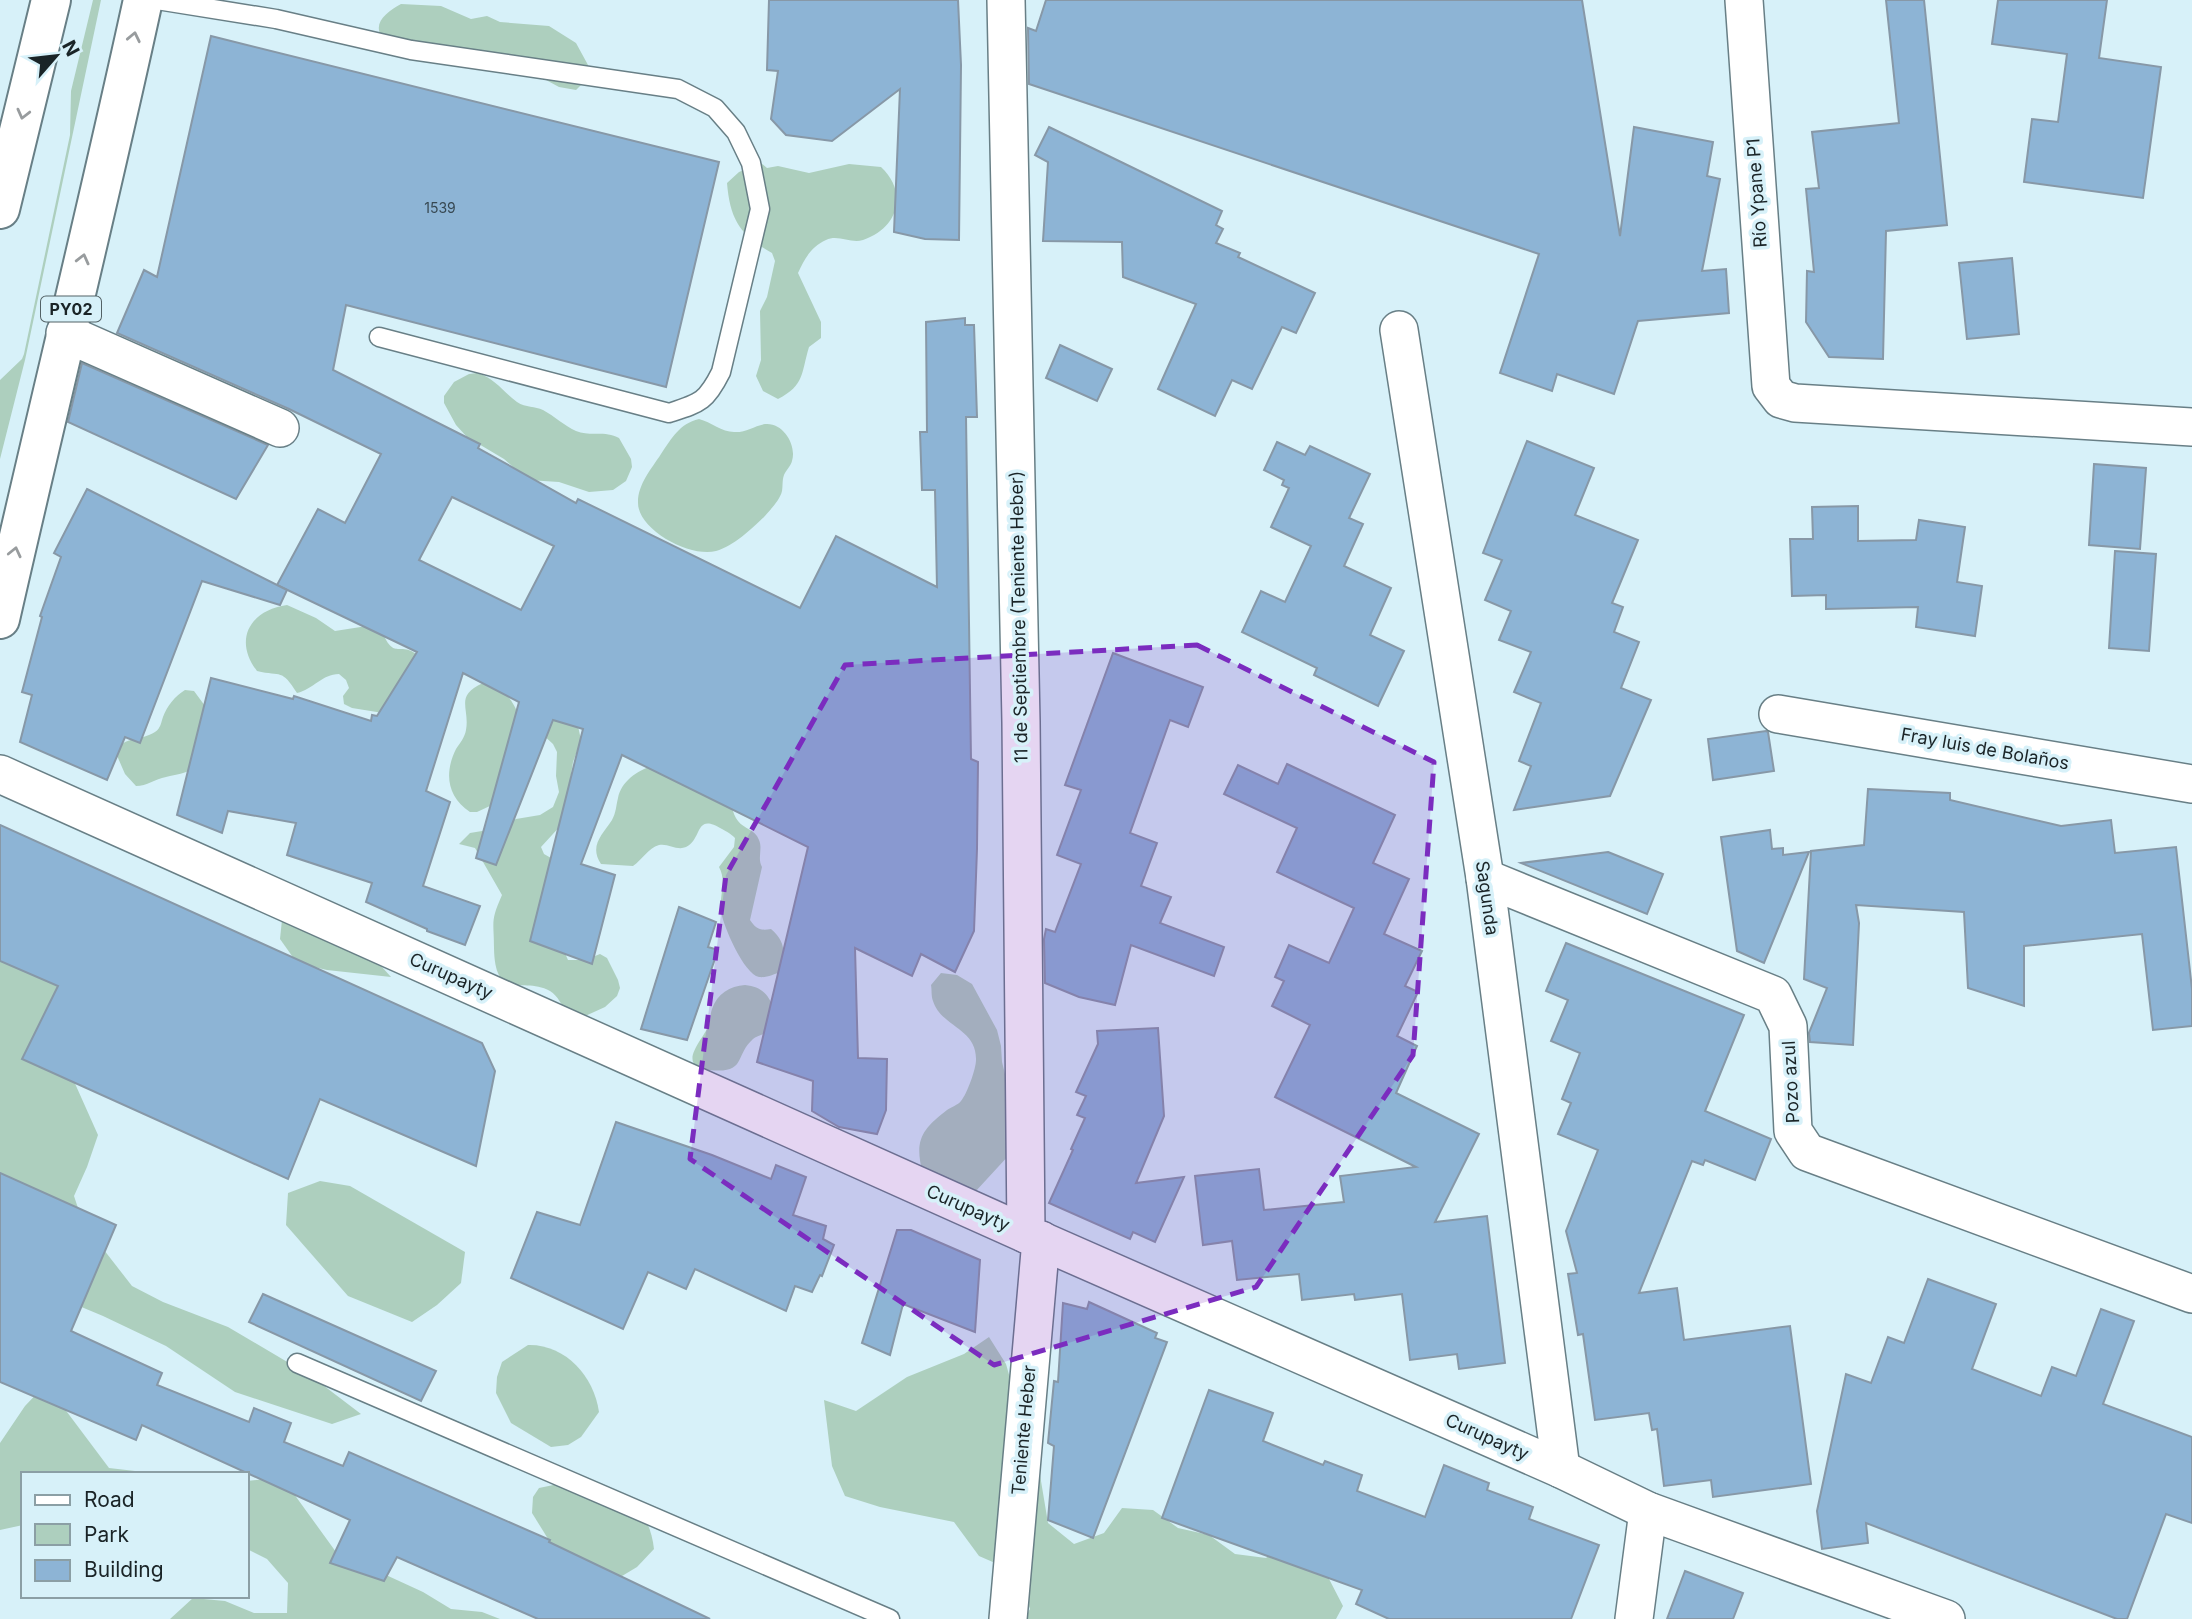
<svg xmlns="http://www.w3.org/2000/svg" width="2192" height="1619" viewBox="0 0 2192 1619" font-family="Inter,sans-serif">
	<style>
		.green { fill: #adcfbe }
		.building { fill: #8db4d5; stroke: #8798a7; stroke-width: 2; fill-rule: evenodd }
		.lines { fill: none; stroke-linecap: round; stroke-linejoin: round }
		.service-casing { stroke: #687f86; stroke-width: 21 }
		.minor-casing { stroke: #687f86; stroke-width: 40 }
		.trunk-casing { stroke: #687f86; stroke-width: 42 }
		.service { stroke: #fff; stroke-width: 18 }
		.minor { stroke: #fff; stroke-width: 37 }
		.trunk { stroke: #fff; stroke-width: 38 }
		.oneway { stroke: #989c9e }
		.marked { fill: #7b2cbf; fill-opacity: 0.2; stroke: #7b2cbf; stroke-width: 5; stroke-dasharray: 14 9; stroke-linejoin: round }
		.labels { text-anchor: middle; stroke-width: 7; stroke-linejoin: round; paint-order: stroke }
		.number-label { font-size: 14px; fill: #374852 }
		.shield { fill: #d7f1f9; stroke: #536266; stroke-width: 2 }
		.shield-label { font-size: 16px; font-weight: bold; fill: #1a2427 }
		.street-label { font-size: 18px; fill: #1a2427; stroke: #d7f1f9 }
	</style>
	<rect width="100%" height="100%" fill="#d7f1f9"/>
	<g class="green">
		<path d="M93,0h8l-76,360 -25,99v-79l22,-21 2,-5 46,-219 1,-44z"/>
		<path d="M401,4l40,2 30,13 16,-3 13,6 49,4 27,17 12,22 -1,14 -11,11 -17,-3 -24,-13 -152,-35c-12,-16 4,-27 18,-35z"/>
		<path d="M761,163l6,5 11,-2 31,7 40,-9 32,3c27,25 18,61 -18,73 -12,4 -25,-6 -37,0 -15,7 -21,18 -28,33l23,49v16l-12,9c-8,26 -4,38 -31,52l-15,-8 -7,-15 5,-16 -1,-49 7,-14 8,-36 -3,-8c-31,-17 -42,-33 -45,-70l12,-11z"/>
		<path d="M477,373c18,5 25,18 40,29 9,6 18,4 26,8 11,6 22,16 33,21 14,6 29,-1 43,7l12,21 1,8 -6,14 -13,9 -24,2 -30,-10 -31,-2 -24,-21 -37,-22 -11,-12 -12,-22v-7l10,-14 15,-8z"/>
		<path d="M699,419c12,3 23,13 35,13 11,1 20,-6 31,-8 18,-2 32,21 27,37 -1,5 -6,9 -8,14 -2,5 -1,11 -2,16 -2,9 -12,19 -18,26 -13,12 -30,29 -48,34 -25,7 -79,-21 -78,-49 0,-18 14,-34 23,-48 11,-16 18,-30 38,-35z"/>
		<path d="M287,605l29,13 19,13 32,-5 15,5c12,30 17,10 34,23l-33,59 -31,-5 -8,-4 -1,-8 6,-8 -3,-8 -7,-6c-17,0 -25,15 -42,19 -16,-25 -15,-16 -40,-22 -24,-31 -7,-61 30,-66z"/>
		<path d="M483,683c21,2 28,16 37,34l-28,88 -15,7h-7c-23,-15 -26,-39 -14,-63 4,-6 9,-12 10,-19 4,-22 -12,-34 17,-47z"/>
		<path d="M185,690l9,1 14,19 -13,58c-11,6 -18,6 -29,9 -11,2 -19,9 -30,9l-11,-12 -10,-23c10,-15 26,-10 40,-19 6,-4 6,-10 8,-15 4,-11 12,-21 22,-27z"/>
		<path d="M558,717l20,9 3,14 -8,22 -10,61 -22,24 3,7 14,8 5,87 5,11h17l15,-6 7,4 11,22 2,8 -3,8 -12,11 -22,10 -17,-4c-4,-8 -8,-17 -16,-22 -27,-15 -55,12 -56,-43 0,-27 -4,-26 8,-53l-27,-47 -16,-4 11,-11 24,-4 22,-10 24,-4 13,-8 6,-15 -3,-16 1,-24 -4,-8 -12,-11 4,-7z"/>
		<path d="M653,766l77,28c1,9 2,19 8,27 6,8 17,8 21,19 4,9 -2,18 3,27l-12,53c6,9 10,11 21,9 15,13 14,24 10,43 -7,2 -14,6 -22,5 -15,-3 -36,-51 -38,-66 -2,-15 6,-30 -2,-44l15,-20 1,-9c-5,-5 -8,-6 -13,-9 -28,-17 -19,10 -36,18 -9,4 -18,-4 -27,-2 -11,3 -17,15 -26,21l-32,-2c-12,-18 1,-29 11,-44 4,-7 4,-14 6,-22 3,-16 19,-28 35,-32z"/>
		<path d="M283,910l60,14 48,53 -64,-7 -30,-7 -17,-24z"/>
		<path d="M0,947l64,22 -4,81 38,85 -11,32 -13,29 9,27 49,63 31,16 65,25 83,49 50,38 -29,10 -97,-32 -69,-46 -63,-30 -103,-43z"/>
		<path d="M941,973l16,2 15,9 25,46 4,16 1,16 4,16 4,76 -35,38 -52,-18c-9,-33 -2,-44 24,-64 4,-3 11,-5 14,-9 6,-7 15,-32 15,-41 1,-32 -35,-33 -43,-59 -2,-5 -1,-11 -2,-16z"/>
		<path d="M745,985c18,2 23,10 30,25l-7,22c-4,2 -12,4 -15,7 -19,17 -6,35 -44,31 -34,-4 -6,-30 0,-45 2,-5 1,-11 3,-16 5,-15 18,-23 33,-24z"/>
		<path d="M320,1181l30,5 115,66 -4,31 -24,22 -25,17 -64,-26 -62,-71 2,-32z"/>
		<path d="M989,1337l17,27 18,64 13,29 11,66 26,21 30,-11 18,-25 31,2 25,18 31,7 26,19 31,4 22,-20 40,39 15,29 -7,13h-312l6,-10 -12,-36 -39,-17 -25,-34 -74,-15 -35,-11 -13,-30 -8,-66 32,11 51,-34 57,-23z"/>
		<path d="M528,1345c37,-1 66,31 71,67l-18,25 -13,8 -17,2 -40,-24 -15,-30 1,-16 5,-15z"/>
		<path d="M46,1384l63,84 52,6h-138v51l-23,5v-87l25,-37z"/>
		<path d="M587,1478c36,14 62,28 67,71l-17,18 -20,12 -46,-13 -21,-24 -18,-29 1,-16 6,-9z"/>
		<path d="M267,1479l27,15 42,58 87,40 28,17 31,3 18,7h-330l23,-21 32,3 29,12h33l1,-30 -21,-24 -20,-10v-68z"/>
	</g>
	<g class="building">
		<path d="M769,0h189l3,65 -2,175 -34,-1 -31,-7 6,-143 -68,52 -46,-6 -15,-16 7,-48 -11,-1z"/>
		<path d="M1046,0h536l38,236 14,-109 79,15 -6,34 13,3 -18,92 24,-2 3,44 -91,8 -24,73 -57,-20 -5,17 -52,-18 39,-119 -510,-170 -1,-56 8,3z"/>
		<path d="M1886,0h38l23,225 -61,6 -3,128 -54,-2 -23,-35 1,-51 7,1 -8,-83 13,-1 -7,-56 87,-9z"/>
		<path d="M1998,0h109l-8,58 62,9 -18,131 -119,-16 8,-63 26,3 9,-68 -75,-10z"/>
		<path d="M211,36l508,126 -53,225 -320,-82 -13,65 147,74 -2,4 98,55 2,-4 222,109 36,-72 101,51 -2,-97h-13l-2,-58h7l-1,-110 39,-4v7h9l3,92h-11l5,342 7,3 -1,87 -3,82 -19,41 -34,-18 -9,22 -57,-28 3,110 29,1 -1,51 -9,24 -38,-7 -27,-16 1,-30 -56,-19 51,-215 -186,-92 -41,109 34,11 -23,89 -62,-23 53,-212 -30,-9 -57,145 -20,-7 43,-156 -56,-29 -37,118 24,11 -27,84 57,20 -15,39 -38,-14v-2l-61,-27 6,-19 -85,-28 9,-32 -68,-12 -6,22 -45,-18 34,-137 82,21 1,-3 77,25 1,-6 5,1 40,-64 -140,-67 41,-76 27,14 36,-69 -92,-45 -172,-76 27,-63 13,7zM452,497l102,49 -33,64 -102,-50z"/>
		<path d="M1049,127l173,84 -6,14 7,4 -7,14 24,10 -2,4 77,36 -19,40 -14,-6 -30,62 -20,-9 -17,36 -57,-27 38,-85 -73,-27 -1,-35 -79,-1 5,-79 -13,-7z"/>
		<path d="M2012,258l7,76 -52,5 -8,-76z"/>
		<path d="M1060,345l52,24 -15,32 -51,-23z"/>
		<path d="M82,363l186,82 -32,54 -168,-77z"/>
		<path d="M1527,441l67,27 -19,47 63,25 -26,63 11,4 -9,25 25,10 -18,46 30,12 -41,96 -96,14 17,-44 -12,-5 22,-58 -27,-11 17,-40 -32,-12 12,-29 -26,-11 17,-40 -19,-7z"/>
		<path d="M1277,442l28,13 5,-9 60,28 -21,44 14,6 -19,42 47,22 -21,47 34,16 -26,55 -64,-31 3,-7 -75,-36 19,-41 24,11 26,-56 -40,-19 18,-39 -7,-3 2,-5 -20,-10z"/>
		<path d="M2094,464l52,4 -6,81 -51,-4z"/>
		<path d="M87,489l200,101 -7,15 -78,-24 -62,162 -15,-6 -18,43 -87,-38 12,-47 -10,-3 20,-75 -2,-1 21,-59 -7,-4z"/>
		<path d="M1858,506v35l58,-1 3,-20 46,7 -8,55 25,4 -7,50 -59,-9 2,-20 -92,2v-14l-34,1 -2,-57h23l-1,-32z"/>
		<path d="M2115,551l41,3 -7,97 -40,-3z"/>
		<path d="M1113,653l90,34 -15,40 -18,-7 -40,113 27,10 -16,43 30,11 -11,26 64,24 -10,29 -83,-31 -16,60 -36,-8 -34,-14 -1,-44 2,-10 9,3 26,-68 -24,-9 24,-65 -16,-5z"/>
		<path d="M1766,731l2,1 6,39 -61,9 -5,-41z"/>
		<path d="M1287,764l108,51 -22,48 36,16 -25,55 38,17 -17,35 13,6 -21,44 20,10 -21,47 83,41 -44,88 52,-6 18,147 -46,6 -2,-15 -47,6 -8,-66 -47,6 -1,-6 -52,6 -3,-26 -62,6 -5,-39 -29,4 -8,-69 64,-7 5,41 80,-8 -4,-26 76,-9 -141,-70 35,-72 -38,-19 12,-25 -9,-4 14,-32 40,18 25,-55 -77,-36 20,-44 -73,-34 14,-29 40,19z"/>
		<path d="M1868,789l82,4v7l111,26 50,-6 4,33 61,-6 16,142v37l-39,4 -11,-96 -118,12v60l-56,-18 -4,-76 -108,-7 3,18 -6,122 -43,-3 -1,-9 18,-45 -23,-9 7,-128 53,-6z"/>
		<path d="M0,825l482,218 13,28 -19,95 -156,-67 -32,80 -266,-120 36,-73 -58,-25z"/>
		<path d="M1770,830l2,19 11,-1v7l26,-3 -45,111 -27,-12 -16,-114z"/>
		<path d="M1608,852l55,22 -16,40 -126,-51z"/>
		<path d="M679,907l37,15 -8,25 10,3 -31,90 -46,-11z"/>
		<path d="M1566,943l178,72 -39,96 66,28 -16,41 -50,-20 -2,5 -11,-4 -53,132 38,-5 7,52 106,-14 21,158 -98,13 -2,-17 -47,6 -7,-57 -5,1 -3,-17 -54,7 -12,-86 -5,1 -10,-61 9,-1 -11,-42 32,-81 -40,-16 13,-31 -9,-4 18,-46 -29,-12 17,-41 -22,-9z"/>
		<path d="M1158,1028l6,88 -28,67 48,-6 -29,65 -22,-10 -3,7 -81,-36 24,-53 -2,-1 14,-31 -8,-3 9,-19 -10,-4 22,-48 -1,-13z"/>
		<path d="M616,1122l96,33 59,24 5,-14 30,12 -13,38 33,11 -3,13 11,6 -12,31 -2,-1 -8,17 -17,-6 -9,25 -91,-42 -9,20 -38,-17 -25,57 -112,-51 26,-66 43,13z"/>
		<path d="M0,1173l116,52 -45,106 91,42 -5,12 92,37 5,-14 37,15 -7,19 59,24 6,-14 201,88 -1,2 161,77h-172l-141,-62 -13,24 -54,-18 20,-43 -208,-95 -6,15 -136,-58z"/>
		<path d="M897,1230h14l69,30 -5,72 -72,-28 -13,51 -28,-12z"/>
		<path d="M1928,1279l68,25 -24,65 69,27 11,-29 24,9 25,-67 33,12 -31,83 89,33v86l-26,-9 -39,105h-10l-251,-96 2,20 -46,6 -5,-38 29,-137 25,9 17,-46 16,6z"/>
		<path d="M263,1294l173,77 -15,30 -172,-79z"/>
		<path d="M1089,1302l68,31 -2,5 12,4 -74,196 -45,-18 6,-74 -6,-3 6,-62 4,1 5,-79 24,6z"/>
		<path d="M1209,1390l64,23 -10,28 60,24 2,-4 37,14 -5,16 68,26 19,-52 45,18 -2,7 46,17 -4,12 70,26 -28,74h-182l-33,-15 6,-14 -200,-72z"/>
		<path d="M1685,1571l58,22 -10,26h-66z"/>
	</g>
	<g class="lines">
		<defs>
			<g id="service">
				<path d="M157,0l119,19 135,31 267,39 37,19 21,24 15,31 9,46 -39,163c-15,30 -21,31 -52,41l-290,-76"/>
				<path d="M297,1363l593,256"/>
			</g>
			<g id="minor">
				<path d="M1006,0l15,722 5,512"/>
				<path d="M1744,0l27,386 10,13 14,4 397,24"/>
				<path d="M1399,330l86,548 76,591"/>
				<path d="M65,333l215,95"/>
				<path d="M1778,714l414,70"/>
				<path d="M0,774l1026,460 535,235 87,42 298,108"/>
				<path d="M1485,878l288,117 15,31 5,105 14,21 385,142"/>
				<path d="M1008,1619l33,-379"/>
				<path d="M1634,1619l14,-108"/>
			</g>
			<g id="trunk">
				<path d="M0,209l51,-209"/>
				<path d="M0,619c47,-207 98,-412 143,-619"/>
			</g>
		</defs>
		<use href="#service" class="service-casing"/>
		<use href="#minor" class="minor-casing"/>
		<use href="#trunk" class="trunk-casing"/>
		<use href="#service" class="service"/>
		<use href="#minor" class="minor"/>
		<use href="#trunk" class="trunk"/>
	</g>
	<defs><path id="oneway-chevron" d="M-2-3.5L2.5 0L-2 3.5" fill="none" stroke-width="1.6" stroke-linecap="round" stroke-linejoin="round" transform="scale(1.75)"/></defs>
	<g class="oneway">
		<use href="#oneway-chevron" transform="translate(134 37) rotate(-78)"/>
		<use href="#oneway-chevron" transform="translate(23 114) rotate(104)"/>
		<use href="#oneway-chevron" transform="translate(83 259) rotate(-76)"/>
		<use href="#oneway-chevron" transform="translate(15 552) rotate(-77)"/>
	</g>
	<path class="marked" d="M1197,645l237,117 -21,293 -157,232 -262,78 -304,-206 36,-284 119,-210z"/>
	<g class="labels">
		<g class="number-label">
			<text x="440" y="213">1539</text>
		</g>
		<rect class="shield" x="41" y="296.5" width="60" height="25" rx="5"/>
		<g class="shield-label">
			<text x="71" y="315">PY02</text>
		</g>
		<g class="street-label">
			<text transform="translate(1757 193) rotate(-94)" y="6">Río Ypane P1</text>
			<text transform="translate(1019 617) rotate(-91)" y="6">11 de Septiembre (Teniente Heber)</text>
			<text transform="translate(1985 749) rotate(10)" y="6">Fray luis de Bolaños</text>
			<text transform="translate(1487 898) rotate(82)" y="6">Sagunda</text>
			<text transform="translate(451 976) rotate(24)" y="6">Curupayty</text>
			<text transform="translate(1791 1082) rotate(-93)" y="6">Pozo azul</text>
			<text transform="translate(968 1208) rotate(24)" y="6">Curupayty</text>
			<text transform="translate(1024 1430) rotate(-85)" y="6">Teniente Heber</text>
			<text transform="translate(1487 1437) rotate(24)" y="6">Curupayty</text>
		</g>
	</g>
	<rect x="21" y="1472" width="228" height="126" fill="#d7f1f9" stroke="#8b9fa5" stroke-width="2"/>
	<rect x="35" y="1495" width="35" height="10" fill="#ffffff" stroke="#8b9fa5" stroke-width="2"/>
	<text x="84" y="1507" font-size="21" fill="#1a2427">Road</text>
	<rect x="35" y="1524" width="35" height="21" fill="#adcfbe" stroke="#8b9fa5" stroke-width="2"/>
	<text x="84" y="1542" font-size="21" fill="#1a2427">Park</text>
	<rect x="35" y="1560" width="35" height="21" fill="#8db4d5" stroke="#8b9fa5" stroke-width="2"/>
	<text x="84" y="1577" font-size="21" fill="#1a2427">Building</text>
	<g transform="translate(56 56) rotate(62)" stroke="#d7f1f9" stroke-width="5" paint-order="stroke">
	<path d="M0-5L12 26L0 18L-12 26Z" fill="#1a2427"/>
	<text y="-10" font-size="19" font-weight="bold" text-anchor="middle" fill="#1a2427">N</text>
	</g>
</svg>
